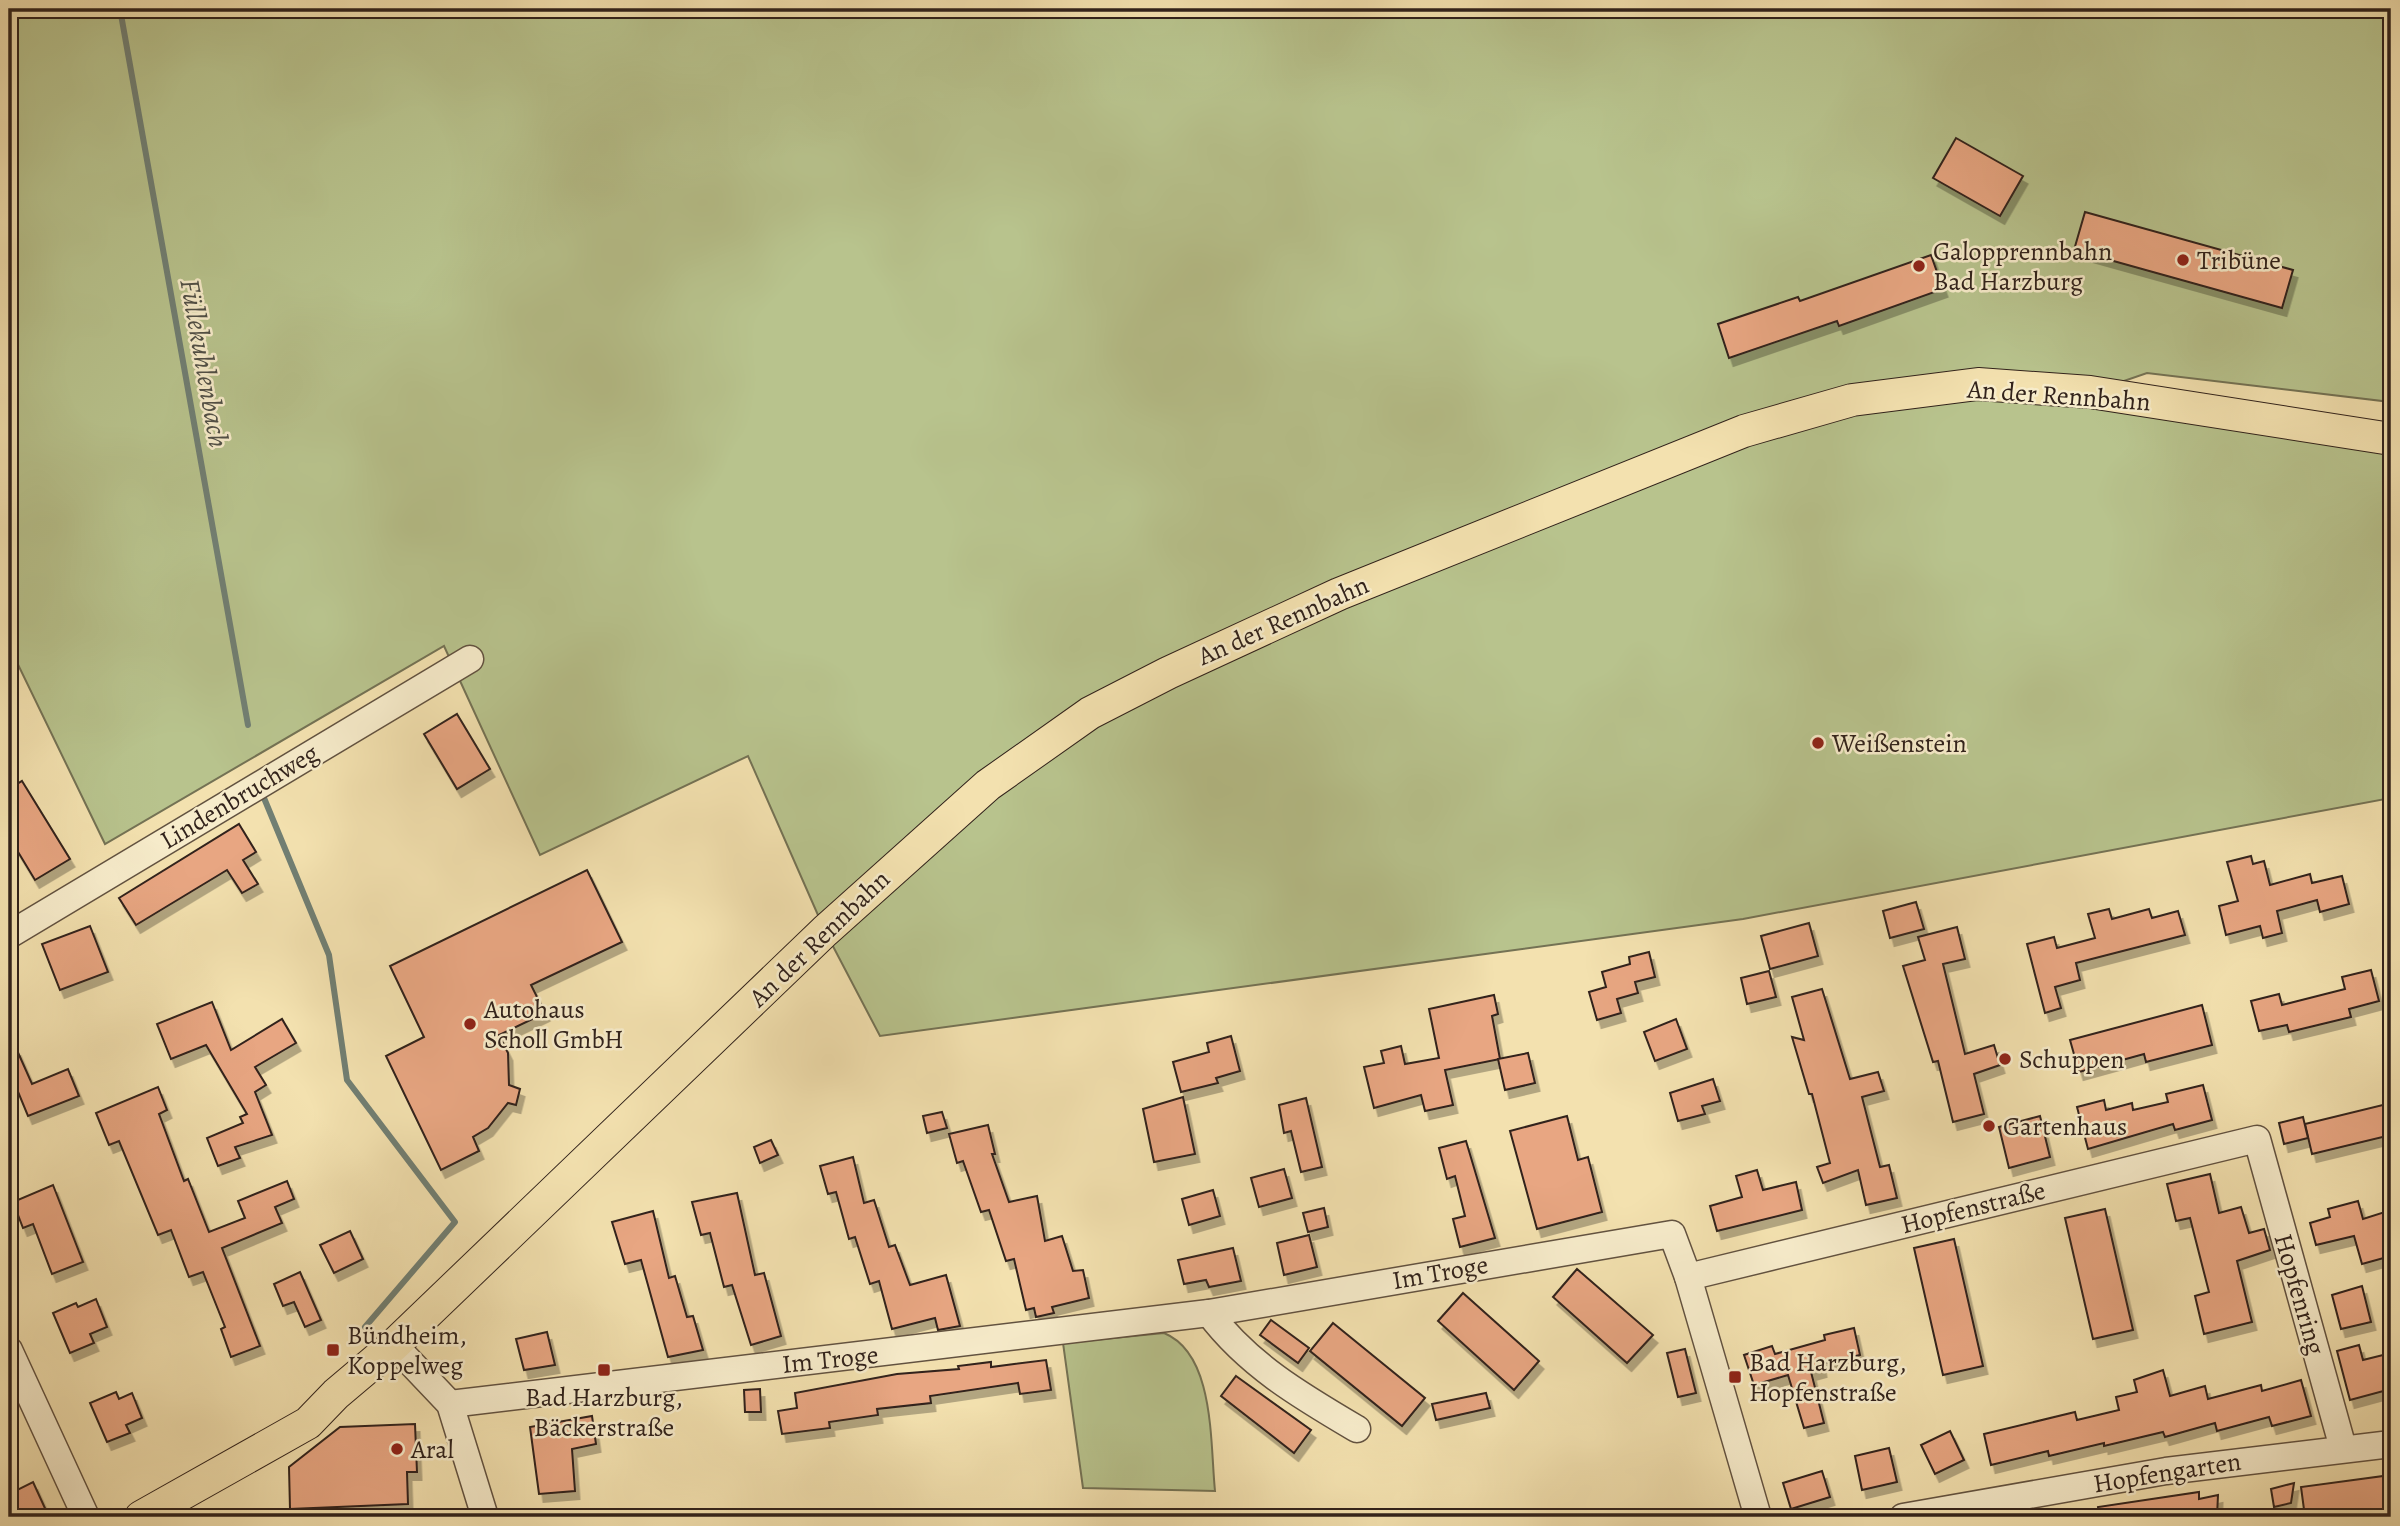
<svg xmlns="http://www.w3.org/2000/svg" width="2400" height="1526" viewBox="0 0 2400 1526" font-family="Alegreya,serif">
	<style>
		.green { fill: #b8c38d; stroke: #747254; stroke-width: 2 }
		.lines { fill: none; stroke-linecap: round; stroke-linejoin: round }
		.stream { stroke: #717f73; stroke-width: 6 }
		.building { fill: #e8a682; stroke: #31221b; stroke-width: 2; filter: url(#shadow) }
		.minor-casing { stroke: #625240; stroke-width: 29 }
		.major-casing { stroke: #31221b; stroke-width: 34 }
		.minor { stroke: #f7eccb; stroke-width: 26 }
		.major { stroke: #f3e1af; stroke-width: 32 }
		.poi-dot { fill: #8f2418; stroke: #f7eccb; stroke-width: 2.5 }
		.labels { text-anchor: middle; stroke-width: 5; stroke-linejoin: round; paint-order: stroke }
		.poi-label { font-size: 26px; fill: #31221b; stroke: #f7eccb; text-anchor: start }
		.street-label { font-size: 26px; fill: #31221b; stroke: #f7eccb }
		.water-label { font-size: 28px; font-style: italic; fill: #515047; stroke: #f7eccb }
	</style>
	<defs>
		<filter id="shadow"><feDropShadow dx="4.5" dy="8" stdDeviation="0" flood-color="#0004"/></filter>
	</defs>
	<rect width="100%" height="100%" fill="#f3e1af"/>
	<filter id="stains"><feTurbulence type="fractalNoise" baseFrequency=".00286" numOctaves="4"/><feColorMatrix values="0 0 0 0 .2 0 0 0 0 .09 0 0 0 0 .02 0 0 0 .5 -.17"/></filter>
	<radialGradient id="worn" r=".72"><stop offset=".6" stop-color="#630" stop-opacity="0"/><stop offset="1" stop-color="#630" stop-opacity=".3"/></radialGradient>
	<g class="green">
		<path d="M9,9h2382v393l-244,-29 -55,19 299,47v359l-648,121 -863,117 -55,-105 -77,-175 -208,99 -96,-209 -339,198 -96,-198z"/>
		<path d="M1164,1333c51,21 46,109 51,158l-132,-3 -20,-145z"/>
	</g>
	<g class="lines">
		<g class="stream">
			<path d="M120,9l128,716"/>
			<path d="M264,798l65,157 18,125 108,142 -90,105"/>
		</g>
	</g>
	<g class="building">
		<path d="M1956,138l67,38 -23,40 -67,-38z"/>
		<path d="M2085,212l208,58 -11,38 -208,-58z"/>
		<path d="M1931,255l12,34 -104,37 -2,-5 -108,37 -11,-34 80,-27 2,4z"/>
		<path d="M457,714l33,55 -33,20 -33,-55z"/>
		<path d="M22,781l48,78 -35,21 -26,-43v-48z"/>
		<path d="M239,824l17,28 -13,8 15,24 -16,9 -15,-23 -91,55 -17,-27z"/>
		<path d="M2251,856l2,8 11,-3 6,24 40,-11 2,9 30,-7 7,28 -29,8 -3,-12 -40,11 5,22 -19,5 -3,-12 -34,9 -7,-29 19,-5 -11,-39z"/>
		<path d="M587,870l35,72 -91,43 14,28 -46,22 9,18 1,32 11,4 -4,16 -8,-2 -20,25 -15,9 6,14 -38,19 -55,-114 38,-19 -34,-71z"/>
		<path d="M1916,902l8,27 -34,9 -7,-27z"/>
		<path d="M2109,909l3,10 37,-10 3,9 26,-7 7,24 -109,28 4,17 -25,7 6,21 -16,5 -18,-69 27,-7 3,11 38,-10 -7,-24z"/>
		<path d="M1809,923l9,33 -48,13 -9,-33z"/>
		<path d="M90,926l18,46 -48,18 -18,-46z"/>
		<path d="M1957,927l8,32 -22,5 22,90 29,-9 6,20 -26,9 10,40 -31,8 -15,-61 -5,1 -30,-96 22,-6 -7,-23z"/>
		<path d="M1649,952l6,25 -20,5 3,11 -21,6 4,14 -24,7 -8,-28 17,-5 -4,-15 28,-8 -1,-7z"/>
		<path d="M2371,970l8,31 -30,8 2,8 -62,15 -2,-7 -28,6 -8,-30 28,-7 3,11 63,-16 -3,-12z"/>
		<path d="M1769,971l7,26 -29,7 -6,-26z"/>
		<path d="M1822,989l28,90 28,-7 6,19 -22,6 18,70 9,-2 8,33 -31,7 -8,-35 -35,13 -6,-16 13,-4 -18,-69h-3l-17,-57 12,3 -12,-43z"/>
		<path d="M1494,995l4,19 -6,2 8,43 -55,11 8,35 -28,6 -4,-16 -47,13 -10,-41 20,-4 -3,-12 20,-5 4,18 34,-6 -10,-49z"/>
		<path d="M212,1002l19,48 51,-31 14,24 -41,24 11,18 -11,7 17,43 -37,12 5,11 -22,8 -11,-28 36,-15 -3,-6 7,-3 -41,-69 -35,14 -14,-35z"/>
		<path d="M2202,1005l10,40 -66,17 -2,-8 -65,18 -9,-32z"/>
		<path d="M1676,1019l11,30 -32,12 -11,-29z"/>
		<path d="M1231,1036l9,35 -24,7 2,5 -37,9 -8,-30 36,-10 -2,-9z"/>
		<path d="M16,1048l16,36 36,-15 11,27 -51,20 -19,-46v-19z"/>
		<path d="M1528,1053l7,30 -30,7 -7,-31z"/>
		<path d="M1713,1079l7,22 -18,5 3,8 -27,7 -8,-28z"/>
		<path d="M2203,1085l9,35 -37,10 -2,-6 -85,25 -11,-42 27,-7 2,10 26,-7 1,7 35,-8 -2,-8z"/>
		<path d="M158,1087l9,23 -8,4 25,67 4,-2 21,53 36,-14 -7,-17 49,-20 7,18 -19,8 7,16 -60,25 38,98 -29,11 -10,-28 4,-2 -22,-55 -14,5 -18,-47 -13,5 -39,-94 -10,4 -13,-32z"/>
		<path d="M1183,1097l12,57 -41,8 -11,-53z"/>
		<path d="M1306,1098l16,69 -21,5 -10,-41 -7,2 -5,-28z"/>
		<path d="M2391,1103v32l-79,19 -7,-30z"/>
		<path d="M942,1112l5,16 -20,5 -4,-17z"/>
		<path d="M1567,1116l11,44 10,-3 14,55 -65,17 -27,-98z"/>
		<path d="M2040,1116l10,41 -41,11 -10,-41z"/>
		<path d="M2303,1117l5,21 -24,6 -5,-21z"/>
		<path d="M988,1125l7,29h-3l17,48 28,-6 8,45 17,-5 11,35 10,-1 6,28 -37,9 2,6 -18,4 -2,-9 -8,2 -12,-51 -8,2 -17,-51 -8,2 -18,-51 -6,2 -8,-29z"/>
		<path d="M771,1140l7,15 -18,8 -6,-16z"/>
		<path d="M1466,1141l29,97 -35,9 -7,-28 12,-3 -10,-40 -8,3 -8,-31z"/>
		<path d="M853,1157l11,46 10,-3 15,47 6,-2 15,40 36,-10 14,51 -22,4 -3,-12 -43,11 -13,-48 -9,3 -15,-47 -6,2 -13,-47 -8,2 -8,-28z"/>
		<path d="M1284,1169l8,29 -33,9 -8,-29z"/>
		<path d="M1757,1170l6,20 33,-8 6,28 -85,21 -7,-25 32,-9 -6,-21z"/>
		<path d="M2210,1174l9,39 22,-6 8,26 15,-4 6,21 -33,11 15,61 -48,12 -9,-38 14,-4 -19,-74 -14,3 -9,-37z"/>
		<path d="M53,1185l30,77 -31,12 -19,-50 -10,4 -10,-26z"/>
		<path d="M1213,1190l7,26 -31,9 -7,-26z"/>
		<path d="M737,1193l18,82 9,-2 17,63 -30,9 -19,-60 -8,2 -14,-54 -9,2 -9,-33z"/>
		<path d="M2358,1201l5,18 28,-9v46l-29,8 -8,-28 -38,9 -6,-22 20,-6 -2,-8z"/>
		<path d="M1324,1208l4,19 -20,5 -5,-19z"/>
		<path d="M2105,1209l28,121 -40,9 -28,-121z"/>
		<path d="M653,1211l16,67 6,-2 12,41 6,-1 10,34 -35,7 -27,-97 -16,4 -13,-42z"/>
		<path d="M350,1231l13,28 -29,14 -14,-28z"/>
		<path d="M1309,1235l8,32 -33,8 -7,-32z"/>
		<path d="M1954,1239l29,127 -40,9 -29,-127z"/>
		<path d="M1233,1248l8,33 -32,6 -3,-7 -22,4 -6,-24z"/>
		<path d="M1577,1269l76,66 -26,28 -74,-66z"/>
		<path d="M300,1272l21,48 -16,7 -11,-25 -11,4 -9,-22z"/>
		<path d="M2362,1286l9,36 -30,7 -9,-34z"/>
		<path d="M1463,1293l76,68 -25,29 -76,-69z"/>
		<path d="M96,1299l11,28 -17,7 4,9 -24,10 -17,-40 23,-10 2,4z"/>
		<path d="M1271,1320l38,28 -11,15 -38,-28z"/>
		<path d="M1333,1323l92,75 -23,28 -92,-75z"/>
		<path d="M1854,1328l6,27 -39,9 1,5 -11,3 13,51 -20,5 -16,-53 -34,10 -10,-30 28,-9 3,8 50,-14 -1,-5z"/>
		<path d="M547,1332l8,33 -31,5 -8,-31z"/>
		<path d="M2359,1345l4,15 28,-7v36l-41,11 -13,-49z"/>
		<path d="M1685,1349l11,44 -18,4 -11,-44z"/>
		<path d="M1046,1360l5,30 -31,4 -2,-11 -88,13 1,7 -54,6 1,6 -49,7 1,6 -48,6 -4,-23 19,-3 -2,-15 102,-19 62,-5 -1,-3 33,-4v5z"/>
		<path d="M2163,1370l7,26 35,-10 3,13 53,-14 1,6 39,-11 10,36 -39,10 -3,-9 -52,14 -2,-8 -50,14 -2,-5 -59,14v-3l-55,13 -1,-5 -57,14 -7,-31 91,-22 2,8 42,-10 -3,-13 21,-5 -3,-12z"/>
		<path d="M1236,1376l75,54 -17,23 -73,-57z"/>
		<path d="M760,1389l1,23h-16l-1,-22z"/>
		<path d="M116,1392l3,7 13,-6 10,25 -16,7 4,8 -23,9 -17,-39z"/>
		<path d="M1486,1393l4,15 -54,12 -4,-16z"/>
		<path d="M592,1416l4,28 -24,5 3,42 -36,3 -9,-67z"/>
		<path d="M415,1424l2,48h-10l1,32 -118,5 -1,-42 51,-40z"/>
		<path d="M1950,1431l14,29 -29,14 -14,-29z"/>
		<path d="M1889,1448l8,34 -35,8 -7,-34z"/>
		<path d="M1822,1471l8,26 -39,12 -8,-26z"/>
		<path d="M2391,1475v41l-86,1 -4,-30z"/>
		<path d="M33,1482l16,35h-40v-23z"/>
		<path d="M2294,1483l-3,20 -17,4 -3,-18z"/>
		<path d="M2199,1492v7l19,-4 -1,22h-118l-1,-10z"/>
	</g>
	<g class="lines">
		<defs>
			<g id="minor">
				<path d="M9,935l461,-276"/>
				<path d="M1688,1277l569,-138 86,309"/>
				<path d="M1209,1313c39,52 92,83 148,116"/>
				<path d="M394,1345l56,59 35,113"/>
				<path d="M9,1350l77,167"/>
				<path d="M450,1404l759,-91 463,-79 16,43 70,240"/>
				<path d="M1903,1517l263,-46 225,-27"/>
			</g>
			<path id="major" d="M141,1517l167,-94 28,-29 58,-49 431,-414 163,-146 102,-72 78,-40 171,-79 405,-163 108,-31 126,-16 112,8 301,47"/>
		</defs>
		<use href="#minor" class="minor-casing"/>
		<use href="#major" class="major-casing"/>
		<use href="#minor" class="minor"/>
		<use href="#major" class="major"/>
	</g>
	<g class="poi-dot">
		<circle cx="2183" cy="260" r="7"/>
		<circle cx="1919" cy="266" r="7"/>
		<circle cx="1818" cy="743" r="7"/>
		<circle cx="470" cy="1024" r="7"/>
		<circle cx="2005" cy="1059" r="7"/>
		<circle cx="1989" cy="1126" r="7"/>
		<rect x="326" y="1343" width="14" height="14" rx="3.5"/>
		<rect x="597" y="1363" width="14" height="14" rx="3.5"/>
		<rect x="1728" y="1370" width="14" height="14" rx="3.5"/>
		<circle cx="397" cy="1449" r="7"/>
	</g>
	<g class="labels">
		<g class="poi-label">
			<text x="1933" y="260">Galopprennbahn<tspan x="1933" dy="30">Bad Harzburg</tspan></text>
			<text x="2197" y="269">Tribüne</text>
			<text x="1832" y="752">Weißenstein</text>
			<text x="484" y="1018">Autohaus<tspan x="484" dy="30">Scholl GmbH</tspan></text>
			<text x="2019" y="1068">Schuppen</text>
			<text x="2003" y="1135">Gartenhaus</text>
			<text x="347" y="1344">Bündheim,<tspan x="347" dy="30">Koppelweg</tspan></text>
			<text x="1749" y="1371">Bad Harzburg,<tspan x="1749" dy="30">Hopfenstraße</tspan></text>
			<text x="604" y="1406" text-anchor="middle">Bad Harzburg,<tspan x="604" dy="30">Bäckerstraße</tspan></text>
			<text x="411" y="1458">Aral</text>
		</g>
		<g class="street-label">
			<text transform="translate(2059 395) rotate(4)" y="9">An der Rennbahn</text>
			<text transform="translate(1283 620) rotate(-24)" y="9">An der Rennbahn</text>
			<text transform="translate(239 796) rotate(-31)" y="9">Lindenbruchweg</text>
			<text transform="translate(819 938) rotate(-44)" y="9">An der Rennbahn</text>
			<text transform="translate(1973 1207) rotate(-14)" y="9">Hopfenstraße</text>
			<text transform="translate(1440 1272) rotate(-10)" y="9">Im Troge</text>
			<text transform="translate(2300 1294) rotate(74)" y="9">Hopfenring</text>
			<text transform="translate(830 1359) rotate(-6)" y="9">Im Troge</text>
			<text transform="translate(2167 1472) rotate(-9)" y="9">Hopfengarten</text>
		</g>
		<g class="water-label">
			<text transform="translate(205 363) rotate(80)" y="10">Füllekuhlenbach</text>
		</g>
	</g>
	<rect width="2400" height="1526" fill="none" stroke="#f3e1af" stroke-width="35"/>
	<rect x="10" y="10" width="2379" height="1505" fill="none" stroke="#31221b" stroke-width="3.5"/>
	<rect x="18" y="18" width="2365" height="1491" fill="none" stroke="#31221b" stroke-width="2"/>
	<rect width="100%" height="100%" filter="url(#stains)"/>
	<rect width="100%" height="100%" fill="url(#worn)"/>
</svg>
